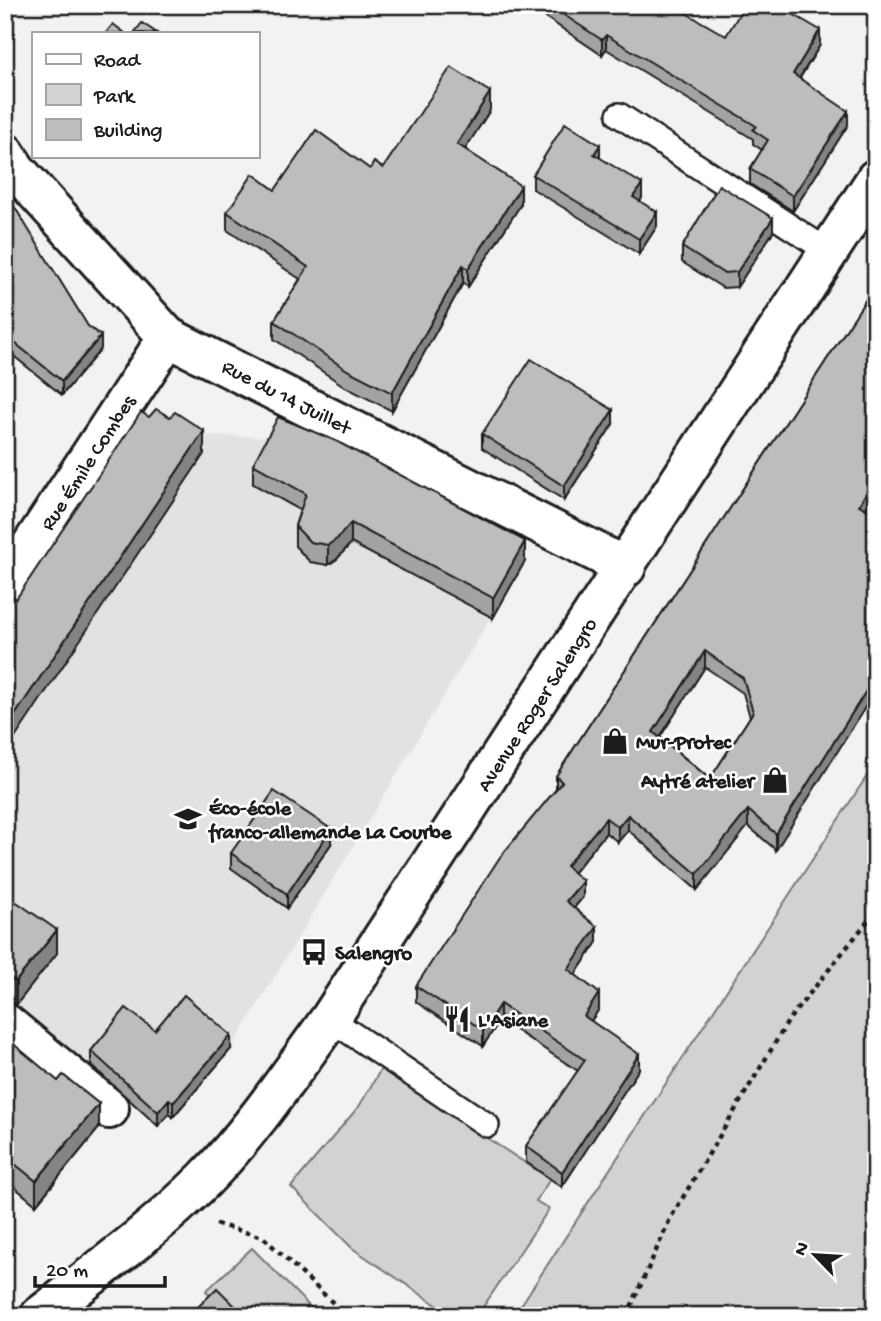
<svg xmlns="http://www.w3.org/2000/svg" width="881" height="1321" viewBox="0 0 881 1321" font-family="'Gochi Hand',sans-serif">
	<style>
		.built { fill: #e2e2e2 }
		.green { fill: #d2d2d2; stroke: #777; stroke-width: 2 }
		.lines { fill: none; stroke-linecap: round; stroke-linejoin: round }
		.service-casing { stroke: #1c1c1c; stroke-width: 28 }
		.minor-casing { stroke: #1c1c1c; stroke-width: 44 }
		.tertiary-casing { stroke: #1c1c1c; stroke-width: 44 }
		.primary-casing { stroke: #1c1c1c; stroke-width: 44 }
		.path { stroke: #1c1c1c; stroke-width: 4.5; stroke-dasharray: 5 5; stroke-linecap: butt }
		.service { stroke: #fff; stroke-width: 23 }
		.minor { stroke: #fff; stroke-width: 38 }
		.tertiary { stroke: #fff; stroke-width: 38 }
		.primary { stroke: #fff; stroke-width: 38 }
		.wall { fill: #a3a3a3; stroke: #1c1c1c; stroke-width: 2; fill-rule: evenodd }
		.shaded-wall { fill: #848484; stroke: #1c1c1c; stroke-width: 2 }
		.building { fill: #bdbdbd; stroke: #1c1c1c; stroke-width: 2; fill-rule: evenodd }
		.labels { text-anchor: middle; stroke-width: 5; stroke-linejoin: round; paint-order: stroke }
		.street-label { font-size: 21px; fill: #1c1c1c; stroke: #fff }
		.poi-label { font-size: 21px; font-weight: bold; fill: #1c1c1c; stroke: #fff; text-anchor: start }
	</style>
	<rect width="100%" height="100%" fill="#f2f2f2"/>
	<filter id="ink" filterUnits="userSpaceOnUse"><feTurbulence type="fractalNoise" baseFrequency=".0143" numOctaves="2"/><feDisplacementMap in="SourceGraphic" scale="14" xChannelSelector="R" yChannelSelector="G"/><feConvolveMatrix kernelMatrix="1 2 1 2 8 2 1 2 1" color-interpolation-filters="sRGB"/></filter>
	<g filter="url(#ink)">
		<path class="built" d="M175,435l103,2 58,24 189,100 -294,488 -58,68 -4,-3 -11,12 -153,-127v-360z"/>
		<g class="green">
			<path d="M876,762v554h-362z"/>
			<path d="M381,1069l169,110 -14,22 13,8 -72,107h-22l-11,-6 -92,-62 -61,-61 69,-82z"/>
			<path d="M252,1248l67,68h-88l-25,-25z"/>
		</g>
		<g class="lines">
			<defs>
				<g id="service">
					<path d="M619,115l210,137"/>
					<path d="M330,1019l157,106"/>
				</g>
				<g id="minor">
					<path d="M5,586l163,-249"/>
					<path d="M5,1023l104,86"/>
				</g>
				<path id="tertiary" d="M5,153l11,17 152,167 458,230"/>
				<path id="primary" d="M40,1316c56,-44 115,-87 165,-137 47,-48 85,-105 125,-160l546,-840"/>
			</defs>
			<use href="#service" class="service-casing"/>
			<use href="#minor" class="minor-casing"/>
			<use href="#tertiary" class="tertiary-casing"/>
			<use href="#primary" class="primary-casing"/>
			<g class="path">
				<path d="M216,1224l47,13 84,79"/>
				<path d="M627,1316l43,-97 120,-201 86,-107"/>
			</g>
			<use href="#service" class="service"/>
			<use href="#minor" class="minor"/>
			<use href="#tertiary" class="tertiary"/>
			<use href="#primary" class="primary"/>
		</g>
		<g class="wall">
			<path d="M527,5h127l9,6 63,25 94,9 -20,33 48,47 -55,86 -43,-27v-15l12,-19 -9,-6v-5l-147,-90 -4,6z"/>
			<path d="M490,110l-25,39 56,55 -53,83 -5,-4 -71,128 -45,-23 -73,-49v-18l26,-42 -73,-49v-18l48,-22 95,-21 13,-1z"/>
			<path d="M600,158l42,40 -2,3 17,25 -18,28 -106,-65v-14z"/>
			<path d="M5,193l96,156 -39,46 -57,-46z"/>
			<path d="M773,232l-36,55 -14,1 -41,-26v-15z"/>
			<path d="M876,284v207l-10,18 -90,341 -28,-24 -51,64 -69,-60 -10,12 -12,-9 -33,40 10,24 -9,11 23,34 -22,33 24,34 -8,12 48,48 -77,118 -36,-25v-16l52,-75 -78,-51 -17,26 -67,-44v-16l140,-196v-14zM705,667l38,26 7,24 -40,62 -50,-42z"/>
			<path d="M613,424l-49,76 -82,-52v-14z"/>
			<path d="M253,464l272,97 -32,57 -142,-75 -14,16 -9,6 -18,-3 -15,-16v-20l5,-16 -47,-26z"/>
			<path d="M331,844l-44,64 -56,-40v-15z"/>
			<path d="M5,894l52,59 -41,52 -8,-4 -3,1z"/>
			<path d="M155,1030l76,19 -58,68 -4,-3 -11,12 -67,-61v-14z"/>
			<path d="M5,1037l94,91 -63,77 -31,-26z"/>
		</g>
		<g class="shaded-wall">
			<path d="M820,30v15l-27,43v-14z"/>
			<path d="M606,35v14l-4,6v-15z"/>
			<path d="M490,92v18l-33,52v-18z"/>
			<path d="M848,111v14l-55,86v-15z"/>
			<path d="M600,145v14l-6,-5z"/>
			<path d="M642,184v14l-9,14v-15z"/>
			<path d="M521,186v18l-53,83v-18z"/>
			<path d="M657,212v14l-18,28v-15z"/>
			<path d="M773,218v14l-36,55v-15z"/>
			<path d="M463,265v18l-71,128v-18z"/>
			<path d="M101,336v13l-39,46v-14z"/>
			<path d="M613,410v14l-49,76v-14z"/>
			<path d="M204,431v23l-199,299v-23z"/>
			<path d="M876,476v15l-17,29v-15z"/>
			<path d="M351,523v20l-14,16 -9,6v-20z"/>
			<path d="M525,541v20l-32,57v-20z"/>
			<path d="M705,651v16l-52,81v-16z"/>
			<path d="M876,675v15l-100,160v-16z"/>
			<path d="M748,810v16l-51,64v-16z"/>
			<path d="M628,815v15l-10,12v-15z"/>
			<path d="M606,818v15l-40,49v-16z"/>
			<path d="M331,829v15l-44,64v-14z"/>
			<path d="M583,881v16l-17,20v-16z"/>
			<path d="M597,927v15l-29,43v-16z"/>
			<path d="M57,930v23l-41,52v-24z"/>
			<path d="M599,993v16l-15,22v-15z"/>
			<path d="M500,1004v16l-17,26v-16z"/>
			<path d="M231,1035v14l-58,68v-14z"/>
			<path d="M639,1054v15l-77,118v-15z"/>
			<path d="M169,1099v15l-11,12v-14z"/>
			<path d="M99,1104v24l-63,77v-24z"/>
		</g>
		<g class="building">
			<path d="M549,5h105l9,6 3,-6h6l54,31 19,-31h32l43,25 -27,44 55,37 -55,85 -43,-27 18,-29 -15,-10 3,-4 -150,-91 -4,5z"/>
			<path d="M142,23l15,10h-23z"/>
			<path d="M113,24l12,9h-19z"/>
			<path d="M451,67l39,25 -33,52 64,42 -53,83 -5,-4 -71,128 -45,-23 -73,-49 34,-54 -81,-55 26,-38 22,16 41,-60 54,39 4,-7 9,6z"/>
			<path d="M565,123l35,22 -6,9 48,30 -9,13 24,15 -18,27 -106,-64z"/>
			<path d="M719,185l54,33 -36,54 -14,1 -41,-26z"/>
			<path d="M6,193l82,133 13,10 -39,45 -57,-46z"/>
			<path d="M876,284v192l-17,29 17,10v160l-100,159 -28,-24 -51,64 -69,-59 -10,12 -12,-9 -40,48 17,15 -17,20 31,26 -29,42 31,24 -15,23 55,38 -77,118 -36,-26 59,-86 -85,-56 -17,26 -67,-44 84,-129 62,-75 -6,-6zM705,651l38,27 10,34 -43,67 -57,-47z"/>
			<path d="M531,359l82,51 -49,76 -82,-52z"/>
			<path d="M156,409l14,8 5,-5 29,19 -199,299v-140l11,9 125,-187 8,5z"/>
			<path d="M278,417l58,24 189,100 -32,57 -142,-75 -14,16 -9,6 -18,-3 -15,-16 11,-32 -53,-30z"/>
			<path d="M274,791l57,38 -44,65 -56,-41z"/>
			<path d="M5,894l52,36 -41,51 -8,-3h-3z"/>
			<path d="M184,995l47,40 -58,68 -4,-4 -11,13 -67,-61 35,-43 29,22z"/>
			<path d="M5,1037l53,44 5,-6 36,29 -63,77 -31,-25z"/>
			<path d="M217,1288l28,28h-56z"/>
		</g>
	</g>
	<defs>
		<symbol id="shop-bare" viewBox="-9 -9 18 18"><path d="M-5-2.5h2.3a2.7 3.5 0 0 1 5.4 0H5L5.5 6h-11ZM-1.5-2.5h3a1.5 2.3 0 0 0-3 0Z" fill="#1c1c1c" stroke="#fff" stroke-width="2.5" paint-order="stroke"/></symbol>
		<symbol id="school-bare" viewBox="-9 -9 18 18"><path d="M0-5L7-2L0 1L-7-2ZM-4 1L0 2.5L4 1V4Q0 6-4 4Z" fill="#1c1c1c" stroke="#fff" stroke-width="2.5" paint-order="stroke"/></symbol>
		<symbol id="bus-bare" viewBox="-9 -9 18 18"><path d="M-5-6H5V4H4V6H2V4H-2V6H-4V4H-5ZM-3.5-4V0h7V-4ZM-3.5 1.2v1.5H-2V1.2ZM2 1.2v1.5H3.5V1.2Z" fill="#1c1c1c" stroke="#fff" stroke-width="2.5" paint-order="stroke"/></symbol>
		<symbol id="restaurant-bare" viewBox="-9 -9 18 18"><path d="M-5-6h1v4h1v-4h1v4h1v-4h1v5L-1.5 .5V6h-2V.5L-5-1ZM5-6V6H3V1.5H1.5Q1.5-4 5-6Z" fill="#1c1c1c" stroke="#fff" stroke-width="2.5" paint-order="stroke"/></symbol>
	</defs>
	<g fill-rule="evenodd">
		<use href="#shop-bare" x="596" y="722" width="38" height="38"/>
		<use href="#shop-bare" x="756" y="761" width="38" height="38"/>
		<use href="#school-bare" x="169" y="800" width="38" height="38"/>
		<use href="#bus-bare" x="295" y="933" width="38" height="38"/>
		<use href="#restaurant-bare" x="438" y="1000" width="38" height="38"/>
	</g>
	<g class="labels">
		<g class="street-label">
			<text transform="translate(287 396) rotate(27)" y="7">Rue du 14 Juillet</text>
			<text transform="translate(87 462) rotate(-57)" y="7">Rue Émile Combes</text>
			<text transform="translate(536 704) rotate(-57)" y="7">Avenue Roger Salengro</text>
		</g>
		<g class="poi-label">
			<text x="636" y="748">Mur-Protec</text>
			<text x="754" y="787" text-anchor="end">Aytré atelier</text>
			<text x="209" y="814">Éco-école<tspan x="209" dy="24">franco-allemande La Courbe</tspan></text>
			<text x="335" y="959">Salengro</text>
			<text x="478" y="1026">L'Asiane</text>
		</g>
	</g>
	<rect width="881" height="1321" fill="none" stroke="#fff" stroke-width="28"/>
	<rect x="14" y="14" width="853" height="1293" fill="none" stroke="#1c1c1c" stroke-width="2.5" filter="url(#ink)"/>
	<rect x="32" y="32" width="228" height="126" fill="#ffffff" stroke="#a4a4a4" stroke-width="2"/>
	<rect x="46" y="54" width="35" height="10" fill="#ffffff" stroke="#a4a4a4" stroke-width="2"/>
	<text x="94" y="66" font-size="21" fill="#1c1c1c">Road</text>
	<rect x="46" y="84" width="35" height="21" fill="#d2d2d2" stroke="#a4a4a4" stroke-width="2"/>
	<text x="94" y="102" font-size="21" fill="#1c1c1c">Park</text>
	<rect x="46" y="119" width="35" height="21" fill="#bdbdbd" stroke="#a4a4a4" stroke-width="2"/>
	<text x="94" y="136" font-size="21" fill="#1c1c1c">Building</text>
	<g transform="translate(815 1255) rotate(295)" stroke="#ffffff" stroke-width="5" paint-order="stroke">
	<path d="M0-5L12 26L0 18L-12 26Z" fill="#1c1c1c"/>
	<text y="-10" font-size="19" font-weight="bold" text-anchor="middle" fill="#1c1c1c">N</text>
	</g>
	<path d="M35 1276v10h130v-10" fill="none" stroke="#1c1c1c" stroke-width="3.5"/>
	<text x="46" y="1276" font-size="21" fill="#1c1c1c" stroke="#ffffff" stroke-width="5" paint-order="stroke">20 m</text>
</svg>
